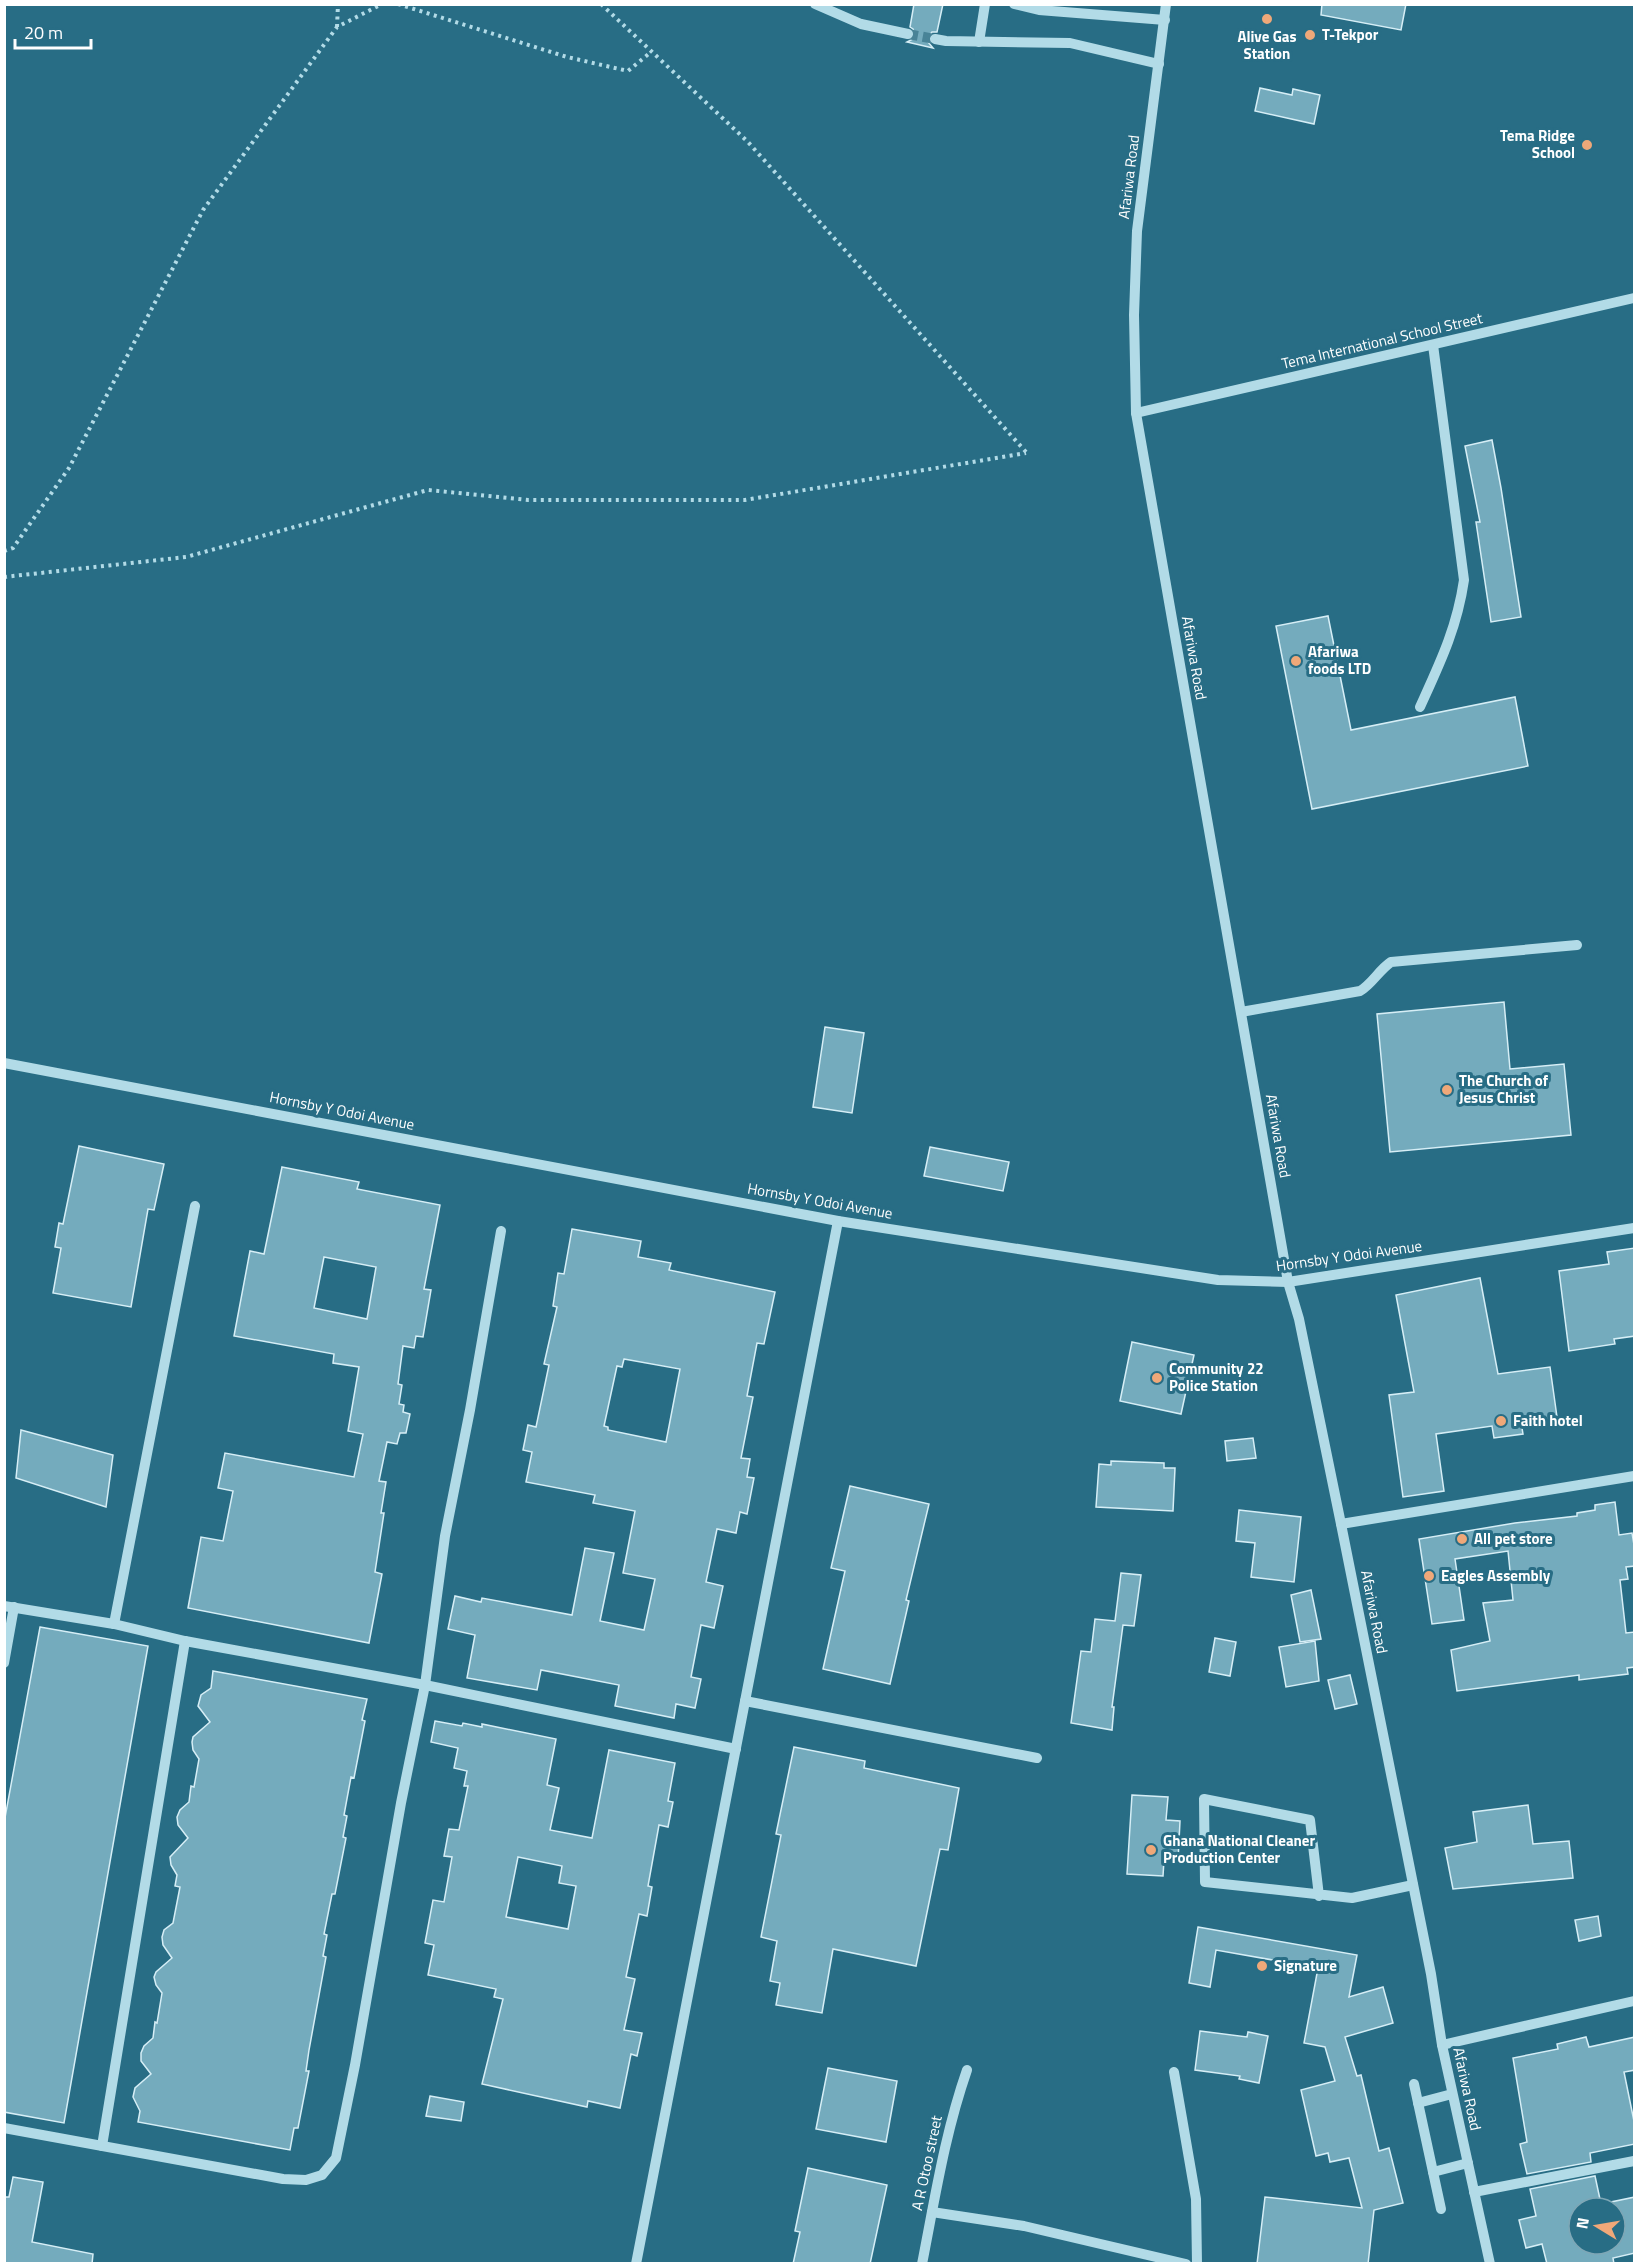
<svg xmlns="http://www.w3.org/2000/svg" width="1639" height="2268" viewBox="0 0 1639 2268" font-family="'Titillium Web',sans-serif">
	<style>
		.building { fill: #74abbd; stroke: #d6eef6; stroke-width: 1.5; fill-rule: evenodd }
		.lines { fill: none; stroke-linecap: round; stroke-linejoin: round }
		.minor-tunnel { stroke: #488397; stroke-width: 10; stroke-dasharray: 10 5; stroke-linecap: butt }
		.path { stroke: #b2dbe7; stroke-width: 4; stroke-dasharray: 3 4.5; stroke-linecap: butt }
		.minor { stroke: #b2dbe7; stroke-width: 10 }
		.poi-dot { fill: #efa879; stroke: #286d85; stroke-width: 2 }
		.labels { text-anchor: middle; stroke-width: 6; stroke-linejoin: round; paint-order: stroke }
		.poi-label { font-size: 15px; font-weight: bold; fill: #fff; stroke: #286d85; text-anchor: start }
		.street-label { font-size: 15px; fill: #fff; stroke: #286d85 }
	</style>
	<rect width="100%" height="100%" fill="#286d85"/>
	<g class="building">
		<path d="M914,4h29l-6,28h-5l-4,5v5l5,6 -26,-6 6,-3 2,-4 -2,-6 -3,-2z"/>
		<path d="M1322,4h84l-5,26 -80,-15z"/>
		<path d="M1260,88l32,7 1,-6 27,6 -6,29 -59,-13z"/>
		<path d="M1492,440l9,48 20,129 -30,5 -15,-100h4l-15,-76z"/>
		<path d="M1328,616l23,114 164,-33 13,69 -216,43 -36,-183z"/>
		<path d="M1504,1002l6,67 54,-5 7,71 -181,17 -13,-138z"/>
		<path d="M825,1027l39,6 -12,80 -39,-6z"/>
		<path d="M79,1146l85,18 -10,46 -6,-1 -17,98 -78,-14 8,-45 -6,-1 4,-24 4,1z"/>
		<path d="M930,1147l79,15 -6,29 -79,-15z"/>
		<path d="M282,1167l77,15 -2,7 83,16 -16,84 7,1 -8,47 -7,-1 -2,12 -11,-2 -5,38 4,1 -3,19 5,1 -1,7 7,2 -4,19h-6l-3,11 -10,-2 -8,39 7,1 -5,31h3l-9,59 7,2 -13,69 -181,-35 13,-71 22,4 10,-50 -15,-3 7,-35 129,24 9,-43 -15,-3 11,-64 -26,-4 1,-9 -100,-18 16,-85 14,3zM324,1257l52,10 -9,52 -53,-11z"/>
		<path d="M572,1229l69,12 -3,16 33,6 -2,7 106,22 -11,52 -7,-1 -10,53 6,1 -12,61 9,1 -3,18 7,1 -7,36 -7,-2 -4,21 -19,-4 -11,53 17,4 -9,42 -13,-3 -10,52 10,2 -6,29 -19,-4 -2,14 -59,-12 4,-21 -78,-15 -4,20 -70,-12 8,-43 -27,-6 7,-33 26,6 1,-4 90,17 13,-67 29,5 -14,68 44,9 11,-51 -32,-6 12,-62 -42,-8 2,-8 -69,-13 6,-30 -9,-2 5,-25 8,2 13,-62 -5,-1 13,-57 -4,-1 5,-33 6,1zM624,1359l56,10 -14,73 -58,-12v-3l-4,-1 13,-60 5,1z"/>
		<path d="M1635,1248v88l-21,3 1,5 -46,7 -10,-80 50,-7 -2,-12z"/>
		<path d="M1480,1278l18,96 52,-7 7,50 -36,5 2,12 -29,4 -2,-12 -56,8 8,57 -41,6 -14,-102 25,-3 -18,-97z"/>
		<path d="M1132,1342l62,13 -13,59 -61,-13z"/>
		<path d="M21,1430l92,25 -7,52 -90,-29z"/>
		<path d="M1253,1438l3,20 -29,3 -2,-20z"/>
		<path d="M1111,1461l53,2v5h11l-2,43 -77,-4 3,-43 12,1z"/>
		<path d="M850,1486l79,18 -23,96 3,1 -19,83 -67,-15 22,-98 -14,-3z"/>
		<path d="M1615,1502l4,33 13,-2 3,18v15l-9,1 2,12 -8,1 6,53 9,-1v35l-8,1 1,6 -49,6v-5l-122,16 -6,-41 39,-9 -7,-38 30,-3 -5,-49 -53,8 9,61 -32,4 -13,-85 96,-16 62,-7v-3l18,-3v-5z"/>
		<path d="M1239,1510l62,7 -7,65 -43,-5 4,-34 -19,-2z"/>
		<path d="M1121,1573l20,2 -7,51 -11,-1 -11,82h2l-2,23 -41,-7 10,-72 10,1 4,-33 20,2z"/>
		<path d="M1311,1590l10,49 -21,3 -9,-47z"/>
		<path d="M40,1627l108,19 -84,477 -60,-11v-289z"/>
		<path d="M1215,1638l21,4 -6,34 -21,-4z"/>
		<path d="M1315,1641l4,40 -33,6 -7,-40z"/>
		<path d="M213,1671l154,28 -5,21 3,1 -11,57 -3,-1 -7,38 3,1 -4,21 3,1 -11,56h-3l-8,40 3,1 -4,21 3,1 -17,93 -3,21h3l-11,57h-4l-4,22 -152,-28 2,-11 -7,-14 2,-9 16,-14 -10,-13v-8l3,-7 9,-8 2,-16 2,1 5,-30 -6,-8 -2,-8 2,-5 16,-14 -9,-13 -1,-8 2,-7 9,-7 7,-36 -5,-1 2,-11 -6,-10 -1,-8 18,-19 -10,-13 -1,-8 3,-7 9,-8 2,-16 3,1 5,-28 -6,-9 -1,-8 1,-5 17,-15 -12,-16 3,-11 10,-7z"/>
		<path d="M1350,1675l7,29 -22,5 -7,-29z"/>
		<path d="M435,1721l27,5 1,-3 19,4v-3l74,15 -9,46 12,3 -9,42 42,8 17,-88 66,13 -7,38 5,1 -5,25 -9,-2 -11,61 4,1 -5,29 -8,-2 -13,63 9,2 -11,51 18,3 -5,23 -6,-2 -11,54 -32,-7 -1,6 -105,-23 21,-85 -9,-2 2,-8 -68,-14 6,-30 -9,-2 8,-43 11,2 8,-45 -8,-1 5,-27 10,1 9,-44h-4l3,-15 -13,-3 4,-20 -27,-6zM518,1857l44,9 -3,17 17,3 -8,43 -62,-12z"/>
		<path d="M794,1747l71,14 -1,7 95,20 -11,62 -8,-1 -24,117 -83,-17 -11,64 -46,-8 4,-22 -10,-2 7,-40 -16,-4 20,-102 -5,-1z"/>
		<path d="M1132,1795l36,2 -2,23 14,1 -2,40 -14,-1 -1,16 -36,-2z"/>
		<path d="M1528,1805l5,39 36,-3 4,37 -120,11 -8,-41 32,-6 -4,-30z"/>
		<path d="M1598,1916l3,20 -22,5 -4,-21z"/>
		<path d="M1198,1927l159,28 -8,42 34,-10 10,36 -48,14 12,39 4,-1 18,76 10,-3 14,55 -29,7 -6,54h-111l8,-67 97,11 -13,-50 -19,4 -2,-9 -12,3 -15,-66 34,-9 -10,-34 -21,-4 14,-75 -102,-18 -6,37 -21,-4z"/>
		<path d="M1200,2031l47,6 1,-5 20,4 -9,47 -20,-4 1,-3 -45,-6z"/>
		<path d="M1586,2037l3,10 46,-10v33l-11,2 11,54v18l-45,9 1,9 -64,12 -7,-30 7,-2 -14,-84 45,-9 -1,-5z"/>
		<path d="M828,2068l69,13 -11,61 -70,-13z"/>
		<path d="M430,2096l34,6 -3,19 -35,-5z"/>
		<path d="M808,2168l79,17 -17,79h-77l7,-32 -5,-1z"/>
		<path d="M1595,2176l6,28 34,-7v56l-22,5 1,6h-67l-5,-20 -16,4 -7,-28 17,-4 -6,-27zM1579,2208h36v36h-36z"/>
		<path d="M13,2177l30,5 -11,60 61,12 -1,10h-88v-67h5z"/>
	</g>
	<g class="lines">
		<path class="minor-tunnel" d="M908,34l27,5"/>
		<g class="path">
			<path d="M398,4l169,53 61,14 23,-19"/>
			<path d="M601,4l146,137 279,311"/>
			<path d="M337,27l1,-23"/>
			<path d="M4,551l9,-3 56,-80 134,-258 134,-183 45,-23"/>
			<path d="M4,577l182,-20 242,-67 100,10h217l281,-47"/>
		</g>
		<g class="minor">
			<path d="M815,4l46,20 47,10"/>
			<path d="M1014,4l25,6 126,10"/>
			<path d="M1166,4l-29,227 -3,84 2,98 152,869 11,37 42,205 90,450 11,71 48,219"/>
			<path d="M935,39l11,2 124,2 89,21"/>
			<path d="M979,42l6,-38"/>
			<path d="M1136,413l498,-115"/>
			<path d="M1420,707c20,-44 37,-79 44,-127l-31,-235"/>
			<path d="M1241,1012l119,-21c12,-7 19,-21 31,-29l186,-17"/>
			<path d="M4,1063l834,158 380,59 70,2 346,-54"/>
			<path d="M1341,1524l293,-48"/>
			<path d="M4,1606l110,18 71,17 240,44 311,64"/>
			<path d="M114,1624l81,-418"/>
			<path d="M4,1663l10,-56"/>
			<path d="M745,1701l292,57"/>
			<path d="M1319,1896l-9,-76 -106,-21 1,83 147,16 61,-13"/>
			<path d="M1442,2045l192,-44"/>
			<path d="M1174,2072l22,127 1,65"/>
			<path d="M1414,2084l27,125"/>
			<path d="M1418,2103l34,-9"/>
			<path d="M4,2128l279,51 23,1 16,-5 14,-17 19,-93 46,-262 24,-118 20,-149 25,-126 31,-179"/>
			<path d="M102,2146l83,-505"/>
			<path d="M1433,2172l35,-9"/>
			<path d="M1474,2192l160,-31"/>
			<path d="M932,2212l92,14 162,38"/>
			<path d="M636,2264l202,-1043"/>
			<path d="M922,2264c13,-66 23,-131 45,-194"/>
		</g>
	</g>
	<g class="poi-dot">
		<circle cx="1267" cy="19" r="6"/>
		<circle cx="1310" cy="35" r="6"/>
		<circle cx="1587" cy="145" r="6"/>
		<circle cx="1296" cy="661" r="6"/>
		<circle cx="1447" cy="1090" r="6"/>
		<circle cx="1157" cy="1378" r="6"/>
		<circle cx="1501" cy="1421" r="6"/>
		<circle cx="1462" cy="1539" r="6"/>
		<circle cx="1429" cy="1576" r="6"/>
		<circle cx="1151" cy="1850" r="6"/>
		<circle cx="1262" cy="1966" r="6"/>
	</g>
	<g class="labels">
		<g class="poi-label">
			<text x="1322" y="40">T-Tekpor</text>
			<text x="1267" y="42" text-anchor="middle">Alive Gas<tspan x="1267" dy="17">Station</tspan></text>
			<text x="1575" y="141" text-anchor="end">Tema Ridge<tspan x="1575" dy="17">School</tspan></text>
			<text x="1308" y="657">Afariwa<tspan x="1308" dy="17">foods LTD</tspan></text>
			<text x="1459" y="1086">The Church of<tspan x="1459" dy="17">Jesus Christ</tspan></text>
			<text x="1169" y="1374">Community 22<tspan x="1169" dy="17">Police Station</tspan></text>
			<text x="1513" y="1426">Faith hotel</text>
			<text x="1474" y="1544">All pet store</text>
			<text x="1441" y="1581">Eagles Assembly</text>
			<text x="1163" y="1846">Ghana National Cleaner<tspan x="1163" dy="17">Production Center</tspan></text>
			<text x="1274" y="1971">Signature</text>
		</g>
		<g class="street-label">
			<text transform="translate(1129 177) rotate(-83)" y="5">Afariwa Road</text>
			<text transform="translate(1382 341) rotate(-13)" y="5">Tema International School Street</text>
			<text transform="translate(1194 658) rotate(80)" y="5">Afariwa Road</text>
			<text transform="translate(342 1111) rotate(11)" y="5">Hornsby Y Odoi Avenue</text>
			<text transform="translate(1278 1136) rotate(80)" y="5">Afariwa Road</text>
			<text transform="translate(820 1201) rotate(10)" y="5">Hornsby Y Odoi Avenue</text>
			<text transform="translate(1349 1256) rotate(-8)" y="5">Hornsby Y Odoi Avenue</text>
			<text transform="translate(1374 1612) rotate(79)" y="5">Afariwa Road</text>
			<text transform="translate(1467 2089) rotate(78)" y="5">Afariwa Road</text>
			<text transform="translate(927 2163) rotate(-78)" y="5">A R Otoo street</text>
		</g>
	</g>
	<rect width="1639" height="2268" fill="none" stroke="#ffffff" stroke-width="12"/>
	<g transform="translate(1597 2226) rotate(281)"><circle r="28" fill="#286d85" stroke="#7ea7b6" stroke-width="1.5"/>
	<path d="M0-4.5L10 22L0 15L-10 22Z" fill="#efa879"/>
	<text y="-9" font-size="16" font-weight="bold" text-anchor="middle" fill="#ffffff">N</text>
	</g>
	<path d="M15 39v9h76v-9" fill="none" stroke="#ffffff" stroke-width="3"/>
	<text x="24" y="39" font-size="18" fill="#ffffff" stroke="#286d85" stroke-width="4.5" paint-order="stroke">20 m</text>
</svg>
